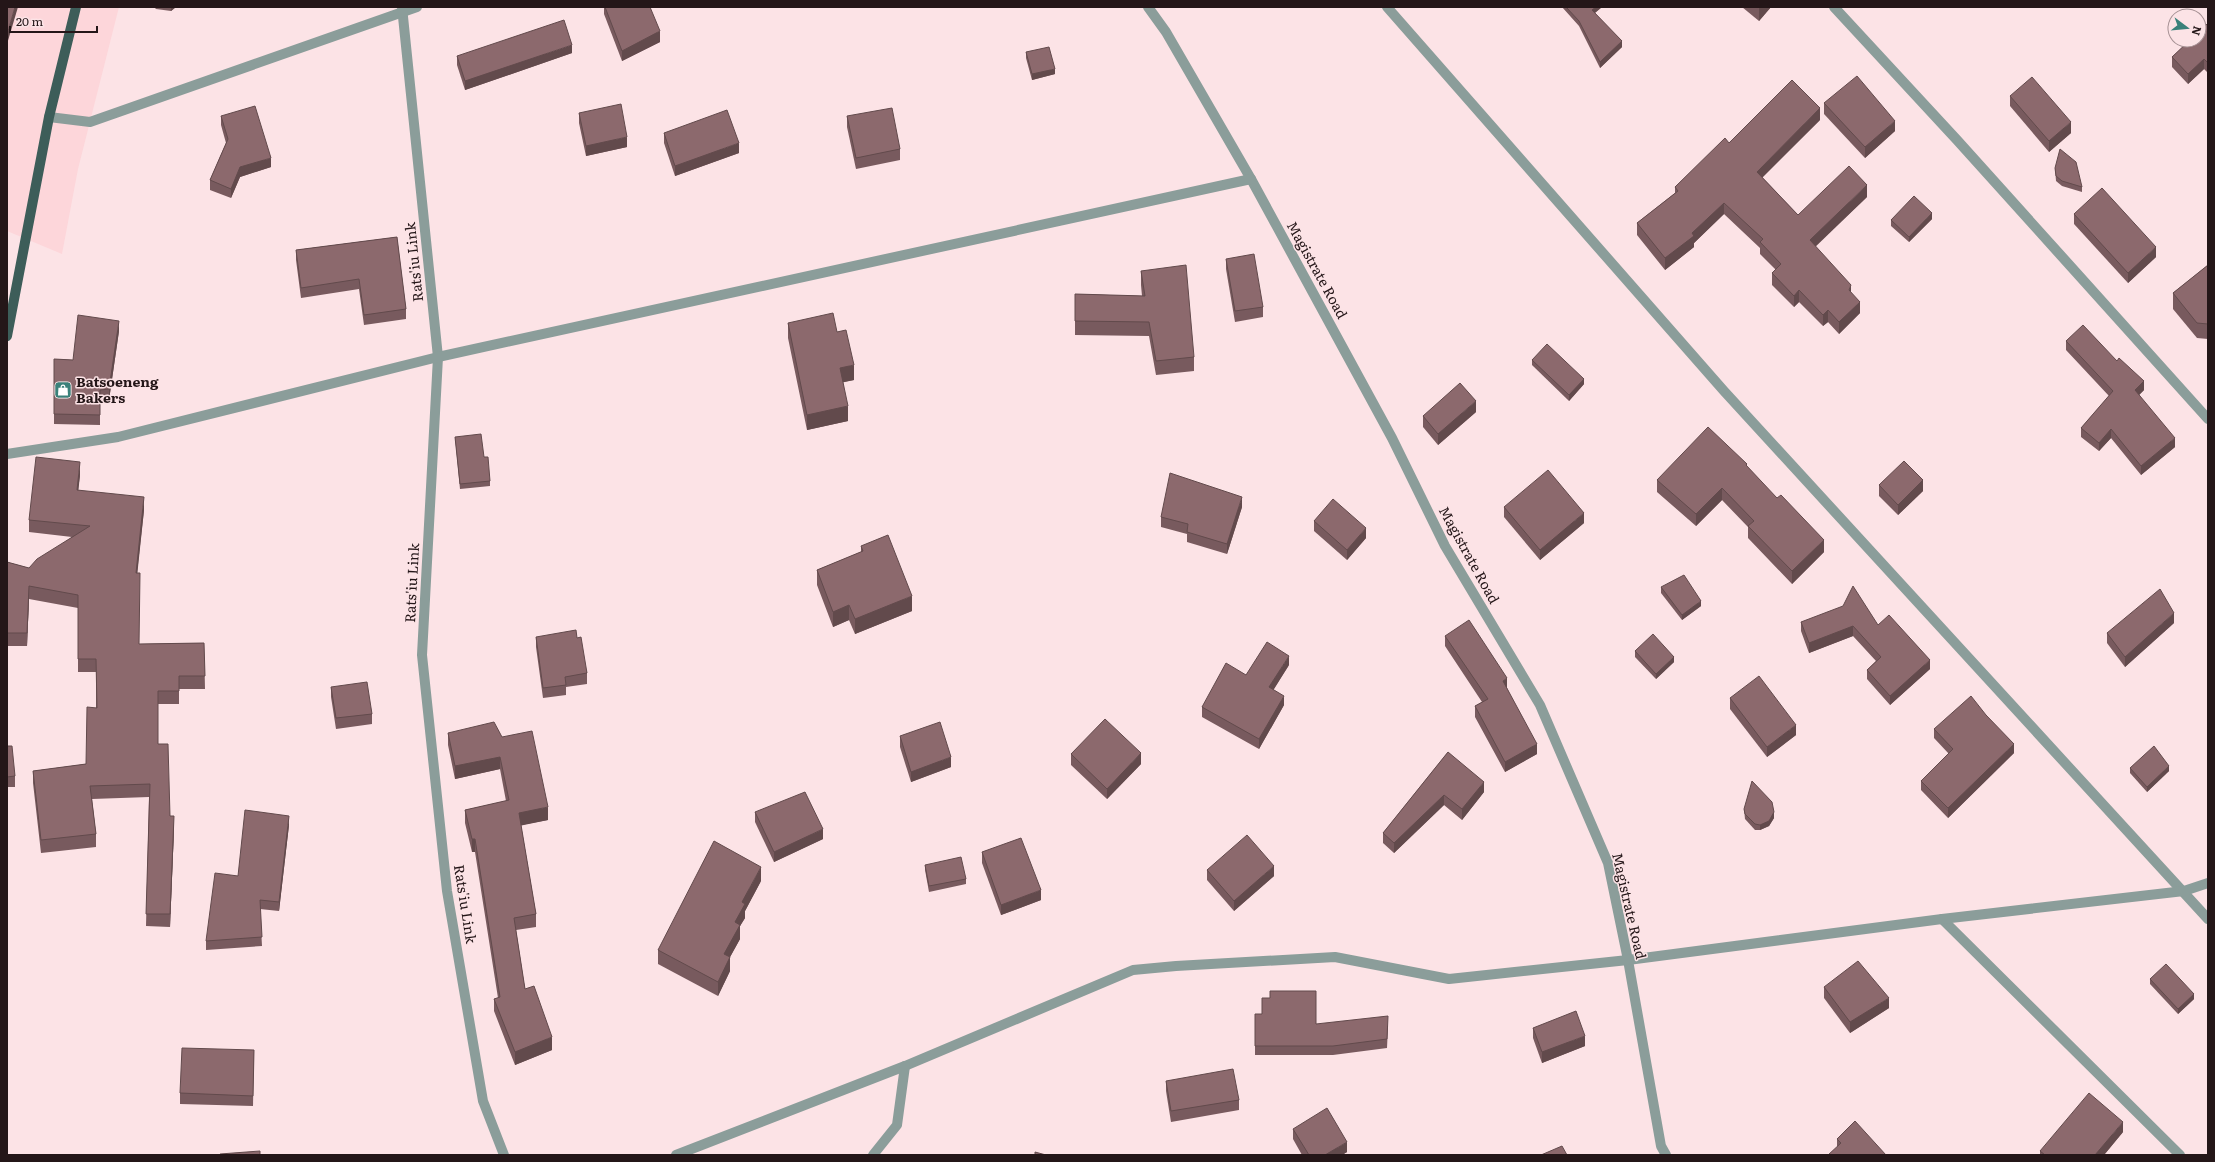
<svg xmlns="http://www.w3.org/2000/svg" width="2215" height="1162" viewBox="0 0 2215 1162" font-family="Literata,serif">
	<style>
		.built { fill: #fdd6da }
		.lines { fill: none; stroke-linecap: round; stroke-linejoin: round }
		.minor { stroke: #8b9d9a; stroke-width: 10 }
		.major { stroke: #3d5d59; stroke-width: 10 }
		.wall { fill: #785a5e }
		.shaded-wall { fill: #624a4c }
		.building { fill: #8c696d; stroke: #624a4c }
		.labels { text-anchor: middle; stroke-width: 3; stroke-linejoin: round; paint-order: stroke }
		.street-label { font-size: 14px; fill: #241618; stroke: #fce3e6 }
		.poi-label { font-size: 14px; font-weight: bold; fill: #241618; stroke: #fce3e6; text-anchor: start }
	</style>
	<rect width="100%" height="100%" fill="#fce3e6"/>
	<path class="built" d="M7,7h112l-41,162 -16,85 -55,-23z"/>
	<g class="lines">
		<g class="minor">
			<path d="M402,7l36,350 -16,298 25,236 36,210 21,54"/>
			<path d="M1148,7l18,25 85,147 141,259 53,108 95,159 68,158 20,97 33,186 5,9"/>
			<path d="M1387,7l337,384 484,528"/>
			<path d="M1834,7l123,133 251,279"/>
			<path d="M49,117l41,5 327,-115"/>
			<path d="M7,454l111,-17 320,-80 813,-178"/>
			<path d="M1942,919l238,236"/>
			<path d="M676,1155l229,-89 228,-96 43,-4 159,-9 114,22 179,-19 314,-41 242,-28 24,-8"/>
			<path d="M873,1155l24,-30 8,-59"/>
		</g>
		<path class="major" d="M7,336l42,-219 27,-110"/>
	</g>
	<g class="wall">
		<path d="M154,7h22l-5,4 -15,-2z"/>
		<path d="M604,7h46l10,35 -38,19 -18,-47z"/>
		<path d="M1562,7h40l-7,6 27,34 -22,21 -21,-42z"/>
		<path d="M1742,7h29l-12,14z"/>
		<path d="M2208,26v47l-4,-4 -16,15 -16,-17v-10z"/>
		<path d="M1026,52l29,22 -23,6 -6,-22z"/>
		<path d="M572,53l-107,37 -8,-25v-9z"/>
		<path d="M2010,96l61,37 -22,19 -39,-46z"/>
		<path d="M1824,103l71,28 -30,27 -41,-44z"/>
		<path d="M579,113l48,34 -41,9 -7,-33z"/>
		<path d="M221,116l50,51 -31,10 -9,21 -21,-8v-10l16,-37 -5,-18z"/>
		<path d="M847,116l53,33v11l-44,9 -9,-42z"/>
		<path d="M1820,120l-58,57 36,38 69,-18 -52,49 36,46 9,21 -21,21 -11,-12 -5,4 -24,-24 -5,5 -22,-22v-12l4,-3 -16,-16v-6l-36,-34 -30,29v4l-29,23 -28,-35v-12l38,-30v-6l54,-44z"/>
		<path d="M664,133l75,20 -64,23 -11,-33z"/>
		<path d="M2055,168l27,19v5l-20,-6 -6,-5z"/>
		<path d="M2074,214l82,43 -28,26 -54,-59z"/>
		<path d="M1932,219l-23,23 -18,-16v-6z"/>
		<path d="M397,237l9,72v10l-42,6 -5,-36 -58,9 -5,-38v-10z"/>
		<path d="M1226,259l37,48v10l-28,5 -9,-53z"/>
		<path d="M2208,265v74l-11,-1 -24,-29v-16z"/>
		<path d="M1141,271l53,86v14l-38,4 -7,-39 -74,-1v-41l67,2 -1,-11z"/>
		<path d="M788,323l49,9 17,48 -11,2 5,39 -41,9 -19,-92z"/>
		<path d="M119,331l-10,69h-9v25l-46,-1v-65l19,1z"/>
		<path d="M2066,341l78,49 -5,5 36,52 -34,28 -30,-37 -12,13 -18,-14v-9l28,-32 -43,-46z"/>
		<path d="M1532,360l52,24 -15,17 -37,-36z"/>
		<path d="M1476,412l-38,33 -15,-18v-11z"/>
		<path d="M455,437l29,20 6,24v5l-30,3z"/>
		<path d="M1747,467l77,85 -32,32 -44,-46v-11l-26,-27 -26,26 -39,-34v-12z"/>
		<path d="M80,475l-2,15 66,20 -7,63 2,71 65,-1 1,46h-26v15h-21v40l12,72 4,13 -4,98 -24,-1 3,-129 -57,2 4,35v13l-55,6 -8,-70v-12l53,-7 10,-56v-36h-18v-64l-49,-9 -2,47h-20v-84l22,6 43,-31 -43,-5v-12z"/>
		<path d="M1879,485l44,6 -25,24 -19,-19z"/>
		<path d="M1242,507l-15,47 -40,-12v-8l-26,-7v-10z"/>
		<path d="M1504,507l80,16 -44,37 -36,-43z"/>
		<path d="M1314,521l52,17 -19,22 -33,-29z"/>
		<path d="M861,546l51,65 -57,23 -6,-14 -16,7 -16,-42v-15l44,-18z"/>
		<path d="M1661,587l40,19 -19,14 -21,-27z"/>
		<path d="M1801,622l77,3 52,44 -40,36 -23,-26v-9l9,-9 -23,-25 -44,17 -8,-22z"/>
		<path d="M2174,623l-49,44 -18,-24v-10z"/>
		<path d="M1445,636l62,52 30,66 -32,18 -30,-55v-11l7,-4 -37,-56z"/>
		<path d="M536,637l41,1 10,35v11l-21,3v8l-23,3 -7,-51z"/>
		<path d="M1635,651l39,11 -18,17 -21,-22z"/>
		<path d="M1289,665l-16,25 11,15 -25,44 -57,-32v-10z"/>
		<path d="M331,687l41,27v10l-36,5 -5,-32z"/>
		<path d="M1730,698l66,37 -29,22 -37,-48z"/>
		<path d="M1934,729l80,24 -66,65 -27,-28v-9l28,-27 -15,-16z"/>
		<path d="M448,733l54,4 46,83 -27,5 15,89v13l-20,3 9,59 27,61 -37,15 -21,-54v-12l4,-1 -23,-146h-3l-7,-29v-13l41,-9 -6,-32 -45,10 -7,-34z"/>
		<path d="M900,736l51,31 -40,15 -11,-35z"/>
		<path d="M7,746l8,30v11h-8z"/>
		<path d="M1448,752l36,40 -22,28 -18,-15 -50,48 -11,-10v-10z"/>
		<path d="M1071,754l70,10 -34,35 -36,-34z"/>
		<path d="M2130,768l39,3 -22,21 -17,-19z"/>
		<path d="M1744,809l30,9 -5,8 -9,4h-5l-10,-11z"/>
		<path d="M755,812l68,27 -49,23 -19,-40z"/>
		<path d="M289,825l-10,86 -19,-2 2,37 -56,4v-9l32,-65z"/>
		<path d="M982,852l59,48 -40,15 -19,-52z"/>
		<path d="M925,865l41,14v5l-37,8 -4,-22z"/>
		<path d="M1207,870l67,6 -40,35 -27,-31z"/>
		<path d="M761,881l-16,30v7l-5,8v13l-10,18v14l-12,25 -60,-32v-14z"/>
		<path d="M2150,979l44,20 -16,15 -28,-30z"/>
		<path d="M1824,987l65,21 -39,25 -26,-35z"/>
		<path d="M1255,1014h7l54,10 72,2 -1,22 -54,7h-78z"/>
		<path d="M1533,1028l52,18 -43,17 -9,-25z"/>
		<path d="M254,1050l-1,56 -73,-2v-11z"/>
		<path d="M1166,1081l73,19v10l-68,12 -5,-31z"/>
		<path d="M1293,1129l54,23 -5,3h-40l-9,-16z"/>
		<path d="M2123,1132l-19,23h-64v-4z"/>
		<path d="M1837,1139l49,16 -49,-8z"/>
	</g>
	<g class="shaded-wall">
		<path d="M15,7h3l-11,37v-9z"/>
		<path d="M171,7h5l-5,4z"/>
		<path d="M1596,7h6l-10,8v-5z"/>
		<path d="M1760,7h11l-12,14v-13z"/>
		<path d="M660,31v11l-38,19v-10z"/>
		<path d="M1622,41v6l-22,21v-6z"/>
		<path d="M572,45v8l-107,37v-9z"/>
		<path d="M2204,59v10l-16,15v-10z"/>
		<path d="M1055,69v5l-23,6v-6z"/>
		<path d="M1820,108v12l-63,63v-11z"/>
		<path d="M1895,121v10l-30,27v-11z"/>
		<path d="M2071,122v11l-22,19v-11z"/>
		<path d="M627,137v10l-41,9v-10z"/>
		<path d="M739,143v10l-64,23v-10z"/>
		<path d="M271,158v9l-31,10 -9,21v-9l9,-22z"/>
		<path d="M1867,185v12l-57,55v-12z"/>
		<path d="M1724,203v11l-30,29v4l-29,23v-12z"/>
		<path d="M1932,213v6l-23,23v-5z"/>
		<path d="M2156,247v10l-28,26v-10z"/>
		<path d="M1851,285v11l-2,-6z"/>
		<path d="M1799,290v12l-5,5v-11z"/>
		<path d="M1860,302v11l-21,21v-12z"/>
		<path d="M1828,310v12l-5,4v-11z"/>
		<path d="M119,321v10l-10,69v-11z"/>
		<path d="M854,365v15l-14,3v-15z"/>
		<path d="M1584,379v5l-15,17v-6z"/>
		<path d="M2144,381v9l-9,9v-9z"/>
		<path d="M1476,401v11l-38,33v-11z"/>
		<path d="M848,406v15l-41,9v-15z"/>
		<path d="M2111,429v9l-12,13v-8z"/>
		<path d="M2175,438v9l-34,28v-9z"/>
		<path d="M80,462v13l-3,28v-13z"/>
		<path d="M1923,480v11l-25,24v-10z"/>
		<path d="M1722,488v12l-26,26v-12z"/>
		<path d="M144,497v13l-8,76v-13z"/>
		<path d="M1242,497v10l-15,47v-10z"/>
		<path d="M1584,513v10l-44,37v-10z"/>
		<path d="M1366,528v10l-19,22v-10z"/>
		<path d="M1824,540v12l-32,32v-13z"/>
		<path d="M29,586v13l-2,47v-13z"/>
		<path d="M912,596v15l-57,23v-15z"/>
		<path d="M1701,601v5l-19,14v-5z"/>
		<path d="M849,605v15l-16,7v-15z"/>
		<path d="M2174,613v10l-49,44v-10z"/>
		<path d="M1853,626v10l-44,17v-10z"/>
		<path d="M1289,656v9l-20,32v-10z"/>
		<path d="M1674,657v5l-18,17v-5z"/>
		<path d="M1930,660v9l-40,36v-9z"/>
		<path d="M1507,678v10l-4,3v-10z"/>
		<path d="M1284,696v9l-25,44v-10z"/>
		<path d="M1796,725v10l-29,22v-10z"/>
		<path d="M1537,744v10l-32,18v-10z"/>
		<path d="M2014,744v9l-66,65v-10z"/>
		<path d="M1141,753v11l-34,35v-10z"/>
		<path d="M500,757v12l-45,10v-13z"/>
		<path d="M951,757v10l-40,15v-10z"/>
		<path d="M2169,766v5l-22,21v-5z"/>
		<path d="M1484,782v10l-22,28v-11z"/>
		<path d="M1444,795v10l-50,48v-10z"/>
		<path d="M548,807v13l-29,6v-13z"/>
		<path d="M1774,812v6l-5,8 -9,4v-5z"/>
		<path d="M174,816v13l-4,98v-13z"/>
		<path d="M289,816v9l-10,86v-9z"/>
		<path d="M823,829v10l-49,23v-10z"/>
		<rect x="472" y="839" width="3" height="13"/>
		<path d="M1274,866v10l-40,35v-10z"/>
		<path d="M761,867v14l-16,30v7l-5,8v13l-16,29v-14l18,-52z"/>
		<path d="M1041,890v10l-40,15v-10z"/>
		<path d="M730,957v14l-12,25v-14z"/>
		<path d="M2194,994v5l-16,15v-5z"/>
		<path d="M1889,998v10l-39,25v-11z"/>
		<path d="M1585,1036v10l-43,17v-11z"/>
		<path d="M552,1037v13l-37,15v-13z"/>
		<path d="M2123,1122v10l-19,23h-9z"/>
		<path d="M1347,1142v10l-5,3h-17z"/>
	</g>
	<g class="building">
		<path d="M7,7h8l-8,28z"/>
		<path d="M605,7h45l10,24 -38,20z"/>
		<path d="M1566,7h30l-4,3 30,31 -22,21 -21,-41z"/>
		<path d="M564,20l8,25 -107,36 -8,-25z"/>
		<path d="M2206,24l2,2v37l-4,-4 -16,15 -16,-17 18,-17h9v-9z"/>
		<path d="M1049,47l6,22 -23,5 -6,-22z"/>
		<path d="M1857,76l38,45 -30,26 -41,-44z"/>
		<path d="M2032,77l39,45 -22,19 -39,-45z"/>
		<path d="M1792,80l28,28 -63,64 41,43 51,-49 18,19 -57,55 41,45 -2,5 11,12 -21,20 -11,-12 -5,5 -24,-25 -5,6 -22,-23 9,-9 -21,-22 3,-3 -39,-36 -32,30 2,3 -29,22 -28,-35 41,-32 -3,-4 50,-49 4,5z"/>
		<path d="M621,104l6,33 -41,9 -7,-33z"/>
		<path d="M255,106l16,52 -31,9 -9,22 -21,-9 18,-41 -7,-23z"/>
		<path d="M892,108l8,41 -44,9 -9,-42z"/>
		<path d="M727,110l12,33 -64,23 -11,-33z"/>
		<path d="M2060,149l16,13 6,25 -20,-6 -6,-5 -1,-8z"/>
		<path d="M2102,188l54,59 -28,26 -54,-59z"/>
		<path d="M1914,196l18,17 -23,24 -18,-17z"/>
		<path d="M397,237l9,72 -42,6 -5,-36 -58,9 -5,-38z"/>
		<path d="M1254,254l9,53 -28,4 -9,-52z"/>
		<path d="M1186,265l8,92 -38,4 -7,-39 -74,-1v-27l70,2 -4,-25z"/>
		<path d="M2208,265v59l-11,-1 -24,-30z"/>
		<path d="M833,313l4,19 9,-2 8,35 -14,3 8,38 -41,9 -19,-92z"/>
		<path d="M78,315l41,6 -10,68 -9,1v25l-46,-1v-55l19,1z"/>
		<path d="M2083,325l34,36 2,-3 25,23 -9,9 40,48 -34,28 -30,-37 -12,14 -18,-15 32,-37 -47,-50z"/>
		<path d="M1547,344l37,35 -15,16 -37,-35z"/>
		<path d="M1460,383l16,18 -38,33 -15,-18z"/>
		<path d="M1708,427l39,37 -1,1 31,33 4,-3 43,45 -32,31 -44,-45 6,-5 -32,-33 -26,26 -39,-34z"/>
		<path d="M481,434l3,23h4l2,24 -30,3 -5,-47z"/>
		<path d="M36,457l44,5 -3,28 67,7 -8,76h4l-1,71 65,-1 1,33h-26v15h-21v53h10l2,72h4l-4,98h-24l4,-130 -60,2 6,48 -55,6 -8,-69 53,-7 1,-57 10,1 -1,-49h-18v-64l-49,-9 -2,47h-20v-71l22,6 8,-9 53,-33 -61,-6z"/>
		<path d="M1904,461l19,19 -25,25 -19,-20z"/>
		<path d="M1548,470l36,43 -44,37 -36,-43z"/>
		<path d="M1170,473l72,24 -15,47 -40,-12 1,-8 -27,-7z"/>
		<path d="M1333,499l33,29 -19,22 -33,-29z"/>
		<path d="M888,535l24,61 -57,23 -6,-14 -16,7 -16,-42 46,-19 -2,-5z"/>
		<path d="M1684,575l17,26 -19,14 -21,-28z"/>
		<path d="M1853,586l25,39 11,-10 41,45 -40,36 -23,-26 14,-13 -28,-31 -44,17 -8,-21 42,-16z"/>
		<path d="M2160,589l14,24 -49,44 -18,-24z"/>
		<path d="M1469,620l38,58 -4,3 34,63 -32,18 -30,-56 13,-7 -43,-63z"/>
		<path d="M576,630l1,8 4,-1 6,36 -22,4 1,8 -23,3 -7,-51z"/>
		<path d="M1653,634l21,23 -18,17 -21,-23z"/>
		<path d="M1267,642l22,14 -20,31 15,9 -25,43 -57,-32 24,-44 20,12z"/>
		<path d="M1759,676l37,49 -29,22 -37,-49z"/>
		<path d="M367,682l5,32 -36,4 -5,-31z"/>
		<path d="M1971,696l15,19 28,29 -66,64 -27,-27 32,-32 -19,-20z"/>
		<path d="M1105,719l36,34 -34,36 -36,-35z"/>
		<path d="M494,722l8,15 30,-6 16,76 -29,6 17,101 -22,4 11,71 9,-3 18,51 -37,15 -21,-53 6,-2 -25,-158h-3l-7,-29 44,-10 -9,-43 -45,9 -7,-33z"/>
		<path d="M940,722l11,35 -40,15 -11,-36z"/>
		<path d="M7,746h5l3,30 -8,1z"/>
		<path d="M2154,746l15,20 -22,21 -17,-19z"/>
		<path d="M1448,752l36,30 -22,27 -18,-14 -50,48 -11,-10z"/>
		<path d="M1752,781l20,21 2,10 -5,9 -9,4 -5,-1 -10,-10 -1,-5z"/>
		<path d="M805,792l18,37 -49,23 -19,-40z"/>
		<path d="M245,810l44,6 -10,86 -19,-2 2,37 -56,4 9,-68 23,3z"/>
		<path d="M1247,835l27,31 -40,35 -27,-31z"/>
		<path d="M1021,838l20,52 -40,15 -19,-53z"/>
		<path d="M714,841l47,26 -19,35 3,2 -10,18 5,3 -16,29 6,3 -12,25 -60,-32z"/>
		<path d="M961,857l5,22 -37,7 -4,-21z"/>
		<path d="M1858,961l31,37 -39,24 -26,-35z"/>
		<path d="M2166,964l28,30 -16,15 -28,-30z"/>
		<path d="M1270,991h46v33l72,-8 -1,23 -54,7h-78v-32h7v-16h8z"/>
		<path d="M1576,1011l9,25 -43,16 -9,-24z"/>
		<path d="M182,1048l72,2 -1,46 -73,-3z"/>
		<path d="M1233,1069l6,31 -68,11 -5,-30z"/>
		<path d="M2089,1093l34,29 -28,33h-50l-5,-4z"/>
		<path d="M1327,1108l20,34 -22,13h-16l-16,-26z"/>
		<path d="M1855,1121l31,34h-58l13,-12 -4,-4z"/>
		<path d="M1562,1146l5,9h-26z"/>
		<path d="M260,1151v4h-40v-1z"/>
		<path d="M1035,1152l11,3h-11z"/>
	</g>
	<defs>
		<symbol id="shop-square" viewBox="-11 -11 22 22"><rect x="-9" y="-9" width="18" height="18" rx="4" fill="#3a817a" stroke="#fce3e6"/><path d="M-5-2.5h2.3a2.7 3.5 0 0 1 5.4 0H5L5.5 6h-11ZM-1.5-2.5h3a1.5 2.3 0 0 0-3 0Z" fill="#fff"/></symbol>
	</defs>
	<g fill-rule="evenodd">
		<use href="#shop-square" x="53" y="380" width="20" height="20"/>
	</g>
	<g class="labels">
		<g class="street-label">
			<text transform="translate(414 262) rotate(-96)" y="5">Rats'iu Link</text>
			<text transform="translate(1317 270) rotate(61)" y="5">Magistrate Road</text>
			<text transform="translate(1469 555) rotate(61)" y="5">Magistrate Road</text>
			<text transform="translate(412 583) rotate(-87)" y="5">Rats'iu Link</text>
			<text transform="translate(465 904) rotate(81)" y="5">Rats'iu Link</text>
			<text transform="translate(1629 906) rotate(77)" y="5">Magistrate Road</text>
		</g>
		<g class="poi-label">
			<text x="76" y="387">Batsoeneng<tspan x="76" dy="16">Bakers</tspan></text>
		</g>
	</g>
	<rect width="2215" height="1162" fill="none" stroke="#241618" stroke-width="16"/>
	<g transform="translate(2187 28) rotate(106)"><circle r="19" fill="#fce3e6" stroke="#a69194"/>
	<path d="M0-3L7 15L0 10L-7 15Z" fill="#3a817a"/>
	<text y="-6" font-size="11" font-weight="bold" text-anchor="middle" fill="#241618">N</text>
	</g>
	<path d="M10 26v6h87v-6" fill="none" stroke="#241618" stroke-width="2"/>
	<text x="16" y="26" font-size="12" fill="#241618" stroke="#fce3e6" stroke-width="3" paint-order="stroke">20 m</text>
</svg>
